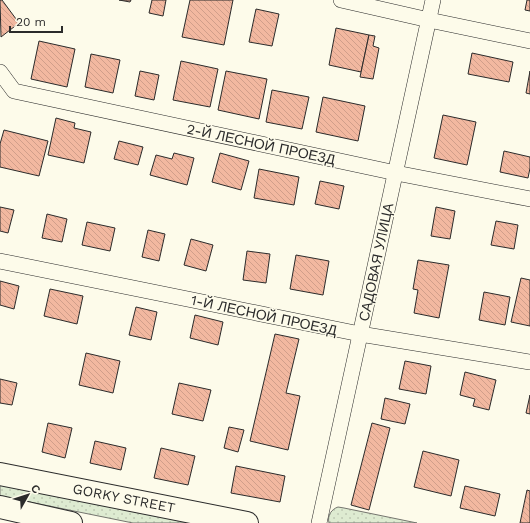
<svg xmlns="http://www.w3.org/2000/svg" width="530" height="523" viewBox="0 0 530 523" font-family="'Work Sans',sans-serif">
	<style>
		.grass { fill: url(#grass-dots); stroke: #74746e }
		.building { fill: url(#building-back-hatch); stroke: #2b2b2b }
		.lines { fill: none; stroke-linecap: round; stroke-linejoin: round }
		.minor-casing { stroke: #2b2b2b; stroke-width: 16 }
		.secondary-casing { stroke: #2b2b2b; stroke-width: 24 }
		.minor { stroke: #fdfbea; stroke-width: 15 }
		.secondary { stroke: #fdfbea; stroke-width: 22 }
		.labels { text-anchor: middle; stroke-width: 3; stroke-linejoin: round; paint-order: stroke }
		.street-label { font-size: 14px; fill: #2b2b2b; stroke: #fdfbea }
	</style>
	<defs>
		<pattern id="grass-dots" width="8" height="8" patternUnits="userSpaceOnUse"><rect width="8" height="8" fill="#deebd1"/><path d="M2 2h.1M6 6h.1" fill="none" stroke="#bfcab4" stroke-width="1.8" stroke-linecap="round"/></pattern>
		<pattern id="building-back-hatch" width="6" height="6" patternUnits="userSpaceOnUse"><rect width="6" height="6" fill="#f2b8a0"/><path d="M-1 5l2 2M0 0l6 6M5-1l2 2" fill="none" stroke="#d09e8a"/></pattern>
	</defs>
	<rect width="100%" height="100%" fill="#fdfbea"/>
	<g class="grass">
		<path d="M0,481l201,42h-68l-133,-27z"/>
		<path d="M338,507l6,1 73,15h-88c-2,-8 3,-14 9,-16z"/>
	</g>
	<g class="building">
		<path d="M0,0h2l17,23 -18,14z"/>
		<path d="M119,0h12l-1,2z"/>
		<path d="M152,0h14l-3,16 -14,-3z"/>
		<path d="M190,0h43l-9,45 -42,-8z"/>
		<path d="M527,0h3v11l-5,-1z"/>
		<path d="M256,9l23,5 -7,32 -23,-4z"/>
		<path d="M336,28l33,7 -8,37 -32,-7z"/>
		<path d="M369,35l6,1 -2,10 6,2 -6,31 -13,-2z"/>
		<path d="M39,41l36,8 -8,38 -36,-8z"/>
		<path d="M472,53l41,9 -4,20 -41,-8z"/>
		<path d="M91,54l29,6 -7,33 -28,-6z"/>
		<path d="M181,61l37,8 -8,38 -37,-7z"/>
		<path d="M140,71l19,4 -5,25 -19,-4z"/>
		<path d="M226,71l41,8 -8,40 -41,-9z"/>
		<path d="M530,71v23l-4,-1z"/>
		<path d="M272,90l37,7 -7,32 -36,-7z"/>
		<path d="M323,97l42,9 -7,35 -42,-9z"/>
		<path d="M443,115l33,7 -9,43 -33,-7z"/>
		<path d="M56,118l19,5 -1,5 17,4 -7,31 -36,-8z"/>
		<path d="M4,130l44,11 -9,35 -39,-9v-23z"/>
		<path d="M119,141l24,6 -5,18 -24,-6z"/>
		<path d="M504,151l26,6v11l-2,10 -28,-6z"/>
		<path d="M174,153l20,5 -7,27 -37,-10 6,-20 16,4z"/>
		<path d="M220,153l29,8 -8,29 -29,-8z"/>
		<path d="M259,169l40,8 -5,28 -40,-7z"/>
		<path d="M320,181l24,5 -5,23 -24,-5z"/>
		<path d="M0,207l14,3 -6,23 -8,-2z"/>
		<path d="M436,207l19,4 -5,28 -19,-3z"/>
		<path d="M47,214l20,5 -5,23 -20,-4z"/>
		<path d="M496,221l22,4 -4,24 -23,-4z"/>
		<path d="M87,222l28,6 -5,23 -28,-6z"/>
		<path d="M148,230l17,4 -6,27 -17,-4z"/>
		<path d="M191,239l22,6 -7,26 -22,-6z"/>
		<path d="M247,251l23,3 -4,29 -23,-3z"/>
		<path d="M296,255l33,6 -6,34 -33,-6z"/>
		<path d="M418,260l31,5 -10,53 -25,-5 4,-23 -5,-1z"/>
		<path d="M521,278l9,2v46l-19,-4z"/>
		<path d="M0,281l19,5 -5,23 -14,-4z"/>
		<path d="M50,289l33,7 -6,28 -33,-8z"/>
		<path d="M484,292l26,5 -5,28 -26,-5z"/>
		<path d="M136,307l21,5 -6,28 -22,-5z"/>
		<path d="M195,315l28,7 -5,23 -28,-7z"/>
		<path d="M275,334l24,5 -13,54 14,3 -12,54 -38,-9z"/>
		<path d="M86,353l34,8 -7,32 -34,-8z"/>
		<path d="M405,361l26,5 -5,28 -27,-5z"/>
		<path d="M465,372l31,8 -7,30 -16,-4 2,-7 -15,-4z"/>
		<path d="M0,379l17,4 -5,22 -12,-2z"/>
		<path d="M179,383l32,7 -8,31 -31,-7z"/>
		<path d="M530,395v19l-4,-1z"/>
		<path d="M385,398l25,6 -5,20 -24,-5z"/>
		<path d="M48,423l24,5 -7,30 -23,-6z"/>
		<path d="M372,423l18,5 -21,82 -18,-5z"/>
		<path d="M229,427l15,3 -6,22 -14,-4z"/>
		<path d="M95,441l31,7 -5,22 -31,-7z"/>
		<path d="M161,448l34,8 -7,29 -34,-7z"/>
		<path d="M423,451l36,9 -8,36 -37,-9z"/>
		<path d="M236,466l49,10 -5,26 -49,-9z"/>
		<path d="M465,486l35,8 -5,22 -35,-8z"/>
		<path d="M527,490l3,1v32h-10z"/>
	</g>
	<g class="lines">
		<defs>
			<g id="minor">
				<path d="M341,0l88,20 101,21"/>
				<path d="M0,72l14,19 382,82 134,26"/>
				<path d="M0,261l360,73 170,28"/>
				<path d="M319,523l114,-523"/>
			</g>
			<g id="secondary">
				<path d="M0,474l247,49"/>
				<path d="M0,507l71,16"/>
			</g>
		</defs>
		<use href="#minor" class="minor-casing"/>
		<use href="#secondary" class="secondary-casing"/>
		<use href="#minor" class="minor"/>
		<use href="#secondary" class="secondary"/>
	</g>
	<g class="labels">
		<g class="street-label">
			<text transform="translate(261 144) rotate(12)" y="5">2-Й ЛЕСНОЙ ПРОЕЗД</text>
			<text transform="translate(376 262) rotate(-78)" y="5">САДОВАЯ УЛИЦА</text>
			<text transform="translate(264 315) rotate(12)" y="5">1-Й ЛЕСНОЙ ПРОЕЗД</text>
			<text transform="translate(124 498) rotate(11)" y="5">GORKY STREET</text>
		</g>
	</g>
	<g transform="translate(28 495) rotate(51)" stroke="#fdfbea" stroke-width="3" paint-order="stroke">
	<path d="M0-3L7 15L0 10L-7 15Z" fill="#2b2b2b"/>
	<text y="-6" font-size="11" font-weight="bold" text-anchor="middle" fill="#2b2b2b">С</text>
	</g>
	<path d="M10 26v6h52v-6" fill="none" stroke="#2b2b2b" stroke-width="2"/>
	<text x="16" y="26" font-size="12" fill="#2b2b2b" stroke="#fdfbea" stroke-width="3" paint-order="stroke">20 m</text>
</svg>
